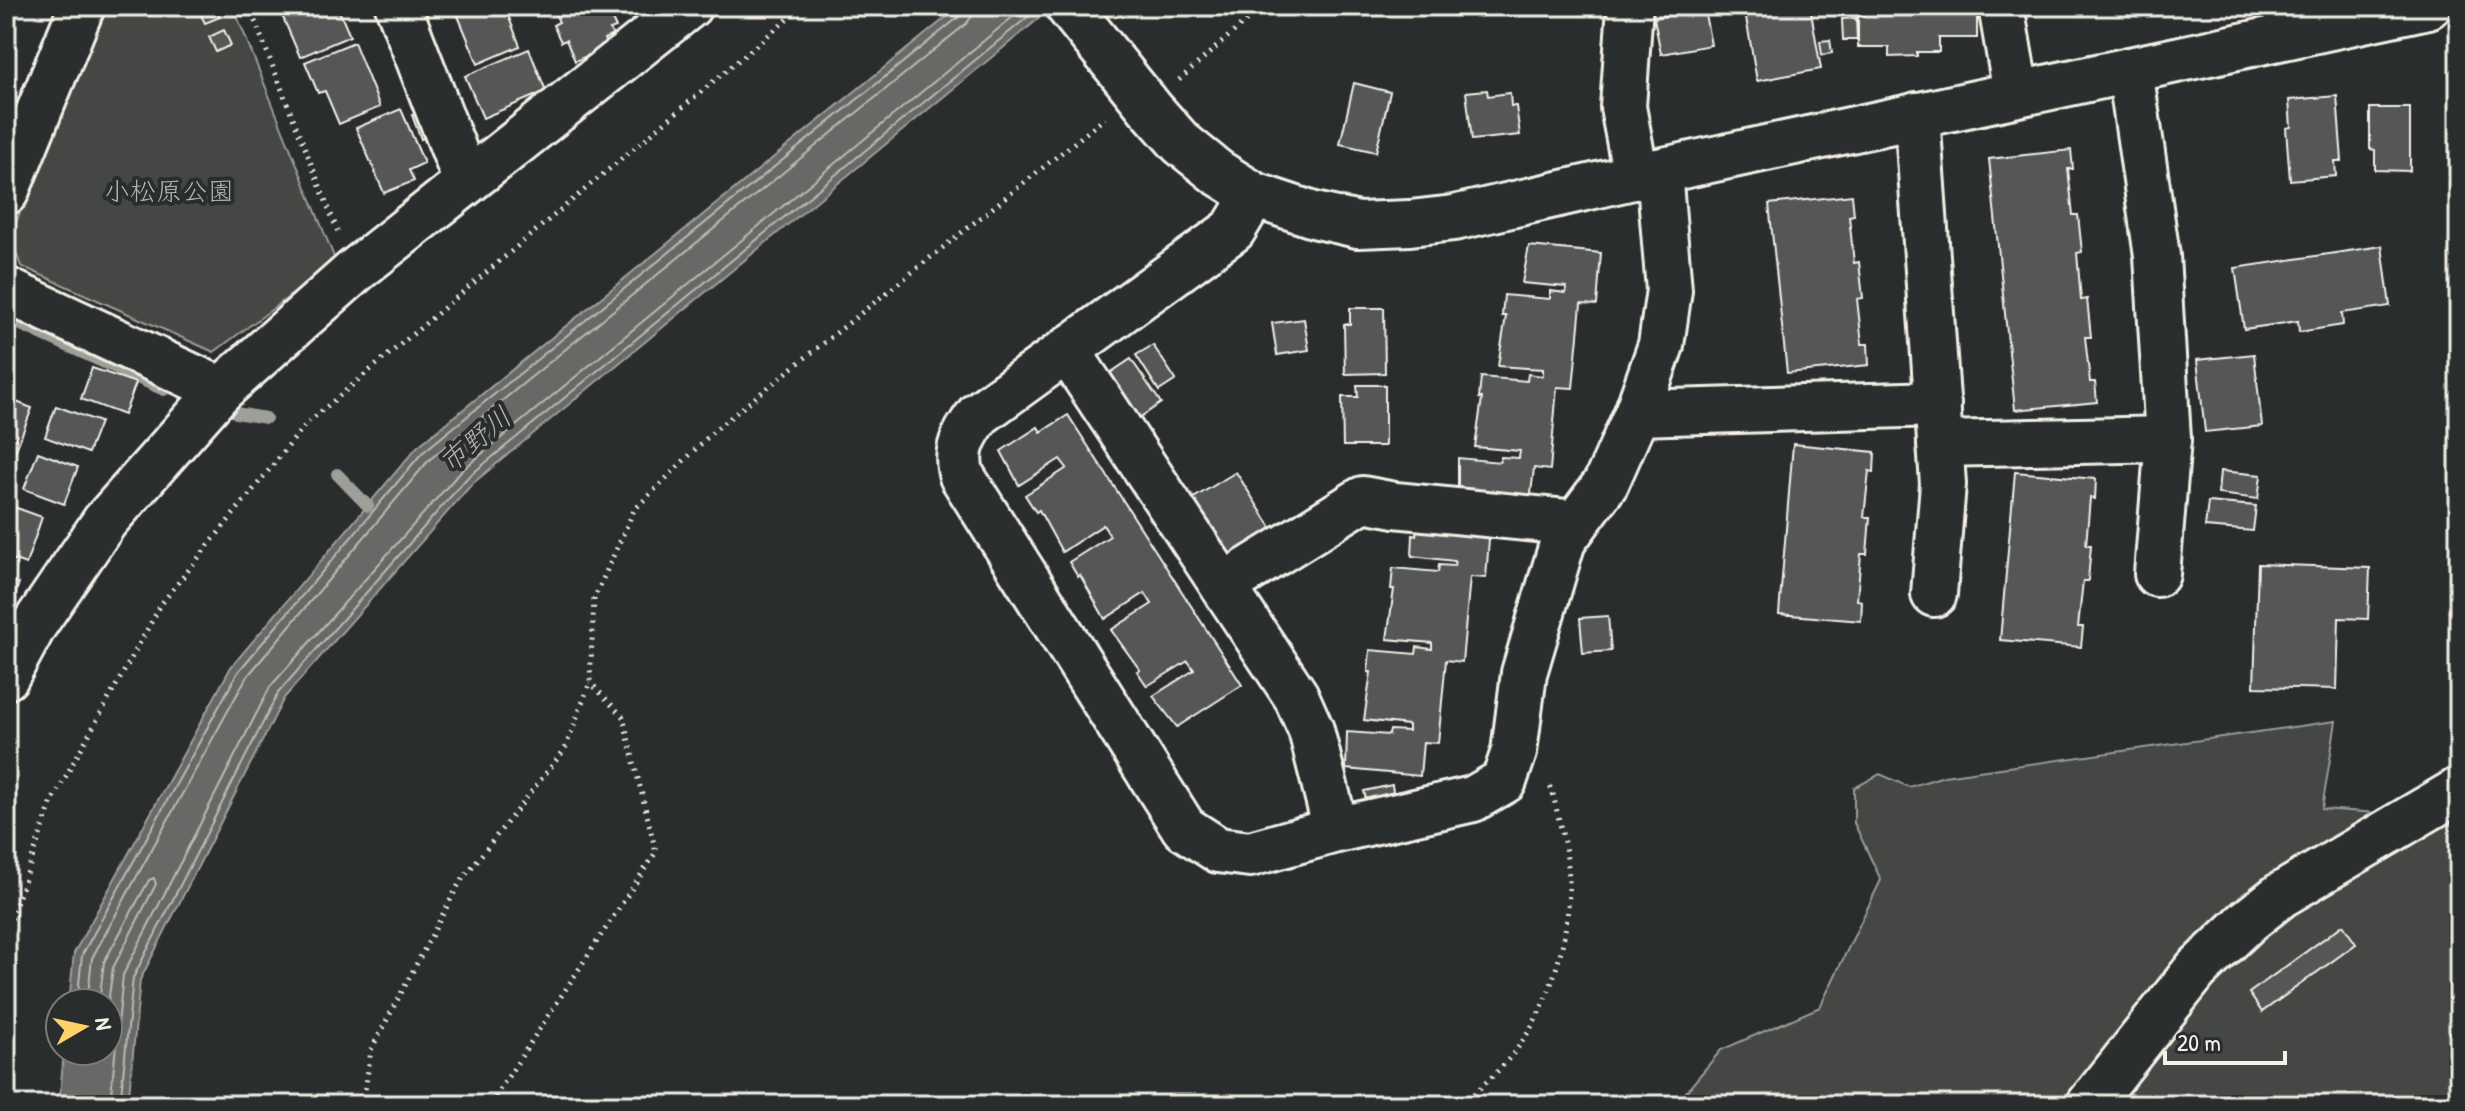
<svg xmlns="http://www.w3.org/2000/svg" width="2465" height="1111" viewBox="0 0 2465 1111" font-family="'Patrick Hand','Klee One',sans-serif">
	<style>
		.green { fill: #444645; stroke: #9c9c96; stroke-width: 2 }
		.water { fill: #676866; stroke: #9f9f9a; stroke-width: 2 }
		.lines { fill: none; stroke-linecap: round; stroke-linejoin: round }
		.shore { stroke: #bcbab4; stroke-width: 2 }
		.stream { stroke: #9f9f9a; stroke-width: 12 }
		.building { fill: #555756; stroke: #f4f1e8; stroke-width: 2 }
		.minor-casing { stroke: #f4f1e8; stroke-width: 50 }
		.path { stroke: #f4f1e8; stroke-width: 5; stroke-dasharray: 2 6; stroke-linecap: butt }
		.minor { stroke: #2a2d2e; stroke-width: 44 }
		.labels { text-anchor: middle; stroke-width: 8; stroke-linejoin: round; paint-order: stroke }
		.park-label { font-size: 26px; fill: #b6b5af; stroke: #2a2d2e }
		.water-label { font-size: 28px; font-style: italic; fill: #b5b3ae; stroke: #2a2d2e }
	</style>
	<rect width="100%" height="100%" fill="#2a2d2e"/>
	<filter id="ink" filterUnits="userSpaceOnUse"><feTurbulence type="fractalNoise" baseFrequency=".0125" numOctaves="2"/><feDisplacementMap in="SourceGraphic" scale="16" xChannelSelector="R" yChannelSelector="G"/><feConvolveMatrix kernelMatrix="1 2 1 2 8 2 1 2 1" color-interpolation-filters="sRGB"/></filter>
	<g filter="url(#ink)">
		<g class="green">
			<path d="M108,6h125l103,256 -122,90 -193,-86 -11,-30z"/>
			<path d="M2336,721l-14,88 128,9 9,-5v292h-784l46,-55 99,-43 61,-127 -27,-57v-35l26,-14 29,13 35,-11z"/>
		</g>
		<path class="water" d="M960,6h94l-582,478 -188,214 -144,282 -12,125h-69l5,-54h44v-48h-39l5,-50 157,-286 186,-220z"/>
		<g class="lines">
			<g class="shore">
				<path d="M77,1003l5,-48 156,-283 184,-219 538,-437 4,-10"/>
				<path d="M87,1003l5,-45 154,-280 183,-218 537,-436 7,-9 1,-9"/>
				<path d="M99,1003l5,-41 45,-82 5,-2 2,6 -43,84 -5,35"/>
				<path d="M110,1105l13,-130 147,-288 191,-216 565,-465"/>
				<path d="M120,1105l13,-127 145,-285 189,-215 574,-472"/>
			</g>
			<g class="stream">
				<path d="M6,318l158,72"/>
				<path d="M236,413l30,5"/>
				<path d="M337,474l31,32"/>
			</g>
		</g>
		<g class="building">
			<path d="M205,6h10l5,11 -15,6 -7,-14z"/>
			<path d="M278,6h59l13,30 -50,21z"/>
			<path d="M469,6h29l3,7 5,-3 14,36 -42,18 -22,-53z"/>
			<path d="M552,6h54l10,22 -6,2 3,5 -9,4 4,8 -33,14 -9,-21 -5,2 -8,-17 6,-3z"/>
			<path d="M1744,6h66l11,63 -64,12z"/>
			<path d="M1863,6h114v32h-38v14h-22v4l-28,1v-10h-31v-31h6z"/>
			<path d="M1704,9l7,36 -50,9 -7,-36z"/>
			<path d="M1856,18l1,22h-14l-1,-21z"/>
			<path d="M224,30l7,15 -15,7 -7,-15z"/>
			<path d="M1830,40l2,13 -10,2 -2,-14z"/>
			<path d="M354,42l26,65 -41,17 -14,-33 -7,2 -13,-31z"/>
			<path d="M529,49l17,42 -63,27 -18,-42z"/>
			<path d="M1354,83l36,9 -14,60 -36,-8z"/>
			<path d="M1487,90l1,6 22,-3 1,13h5l4,29 -48,5 -6,-48z"/>
			<path d="M2337,96l5,65h-7l1,15 -46,4 -4,-52 5,-1 -2,-27z"/>
			<path d="M2370,108h40v63l-35,-1v-20l-5,-1z"/>
			<path d="M401,109l23,54 -15,7 5,11 -30,12 -28,-65z"/>
			<path d="M420,112l9,23 -8,4 -9,-24z"/>
			<path d="M2071,150l2,19h-5l5,46h5l4,37 -5,1 4,47 6,-1 4,38h-6l5,45h5l2,20 -82,8 -26,-251z"/>
			<path d="M1852,195l2,20 -5,1 5,47 5,-1 4,36 -6,1 5,45h6l1,21 -82,8 -18,-169z"/>
			<path d="M1529,246l72,7 -4,52 -16,-1 -8,84 -16,-1 -7,83 -16,-2 -4,34 -72,-6v-38l42,4 1,-5 18,1 1,-7 -45,-4 7,-49h-3l2,-21 46,4 1,-7 15,2v-7l-45,-3 8,-50h-4l2,-21 46,4v-8l16,2v-6l-44,-4z"/>
			<path d="M2382,246l8,60 -48,7 1,12 -44,7 -1,-11 -54,8 -9,-61z"/>
			<path d="M1350,308h34l1,65 -40,1 -1,-50h6z"/>
			<path d="M1304,319l5,31 -32,5 -5,-32z"/>
			<path d="M1153,345l23,35 -17,11 -23,-36z"/>
			<path d="M2254,354l8,72 -57,6 -8,-72z"/>
			<path d="M1131,359l30,44 -22,15 -29,-45z"/>
			<path d="M92,368l44,15 -12,32 -43,-16z"/>
			<path d="M1357,385h28v61h-42l-1,-49h16z"/>
			<path d="M6,398l26,10 -23,60 -3,-1z"/>
			<path d="M56,406l44,16 -12,31 -43,-16z"/>
			<path d="M1068,415l174,270 -65,42 -24,-31 41,-26 -6,-9 -41,25 -10,-15 3,-1 -29,-40 41,-26 -7,-11 -40,26 -25,-44 -2,2 -9,-15 41,-26 -7,-11 -41,27 -23,-42 -3,2 -11,-17 42,-27 -7,-9 -41,26 -18,-34 37,-24 3,5z"/>
			<path d="M1793,444l82,8 -1,20 -5,-1 -5,46h6l-3,37h-6l-4,46 5,1 -1,20 -82,-7z"/>
			<path d="M38,452l40,15 -14,37 -40,-15z"/>
			<path d="M2220,471l41,4 -3,24 -40,-5z"/>
			<path d="M1236,472l38,60 -43,28 -39,-61z"/>
			<path d="M2015,472l81,7 -1,20 -5,-1 -4,47h5l-3,36h-5l-5,46h5l-2,20 -81,-7z"/>
			<path d="M2208,502l48,4 -3,25 -48,-4z"/>
			<path d="M14,507l28,10 -16,47 -20,-7v-26z"/>
			<path d="M1418,520l72,6 -4,52 -16,-1 -8,85 -16,-2 -8,83 -15,-1 -3,34 -74,-7 1,-37 42,3 1,-5 18,1v-6l-44,-5 7,-48h-3l2,-22 46,4 1,-7 15,2v-6l-45,-4 7,-50h-3l2,-21 45,4 1,-7 15,1 1,-5 -43,-5 1,-21 3,1z"/>
			<path d="M2258,564l112,4 -2,51 -29,-1 -2,71 -83,-2z"/>
			<path d="M6,579l13,4 -13,36z"/>
			<path d="M1608,616l3,35 -28,2 -3,-35z"/>
			<path d="M1392,785l2,13 -27,6 -3,-13z"/>
			<path d="M2343,925l13,19 -94,68 -13,-19z"/>
		</g>
		<g class="lines">
			<defs>
				<g id="minor">
					<path d="M398,6l68,175"/>
					<path d="M1068,6l82,102 31,35 36,29 37,23 60,20 44,10 52,-2 44,-5 205,-47 769,-165"/>
					<path d="M1630,6l-7,101 13,69"/>
					<path d="M2001,6l15,87"/>
					<path d="M2130,70l27,186 11,183 -11,135"/>
					<path d="M1917,115l26,369 -9,110"/>
					<path d="M6,192l76,-186"/>
					<path d="M1254,195l-21,35 -254,184c-15,20 -25,37 -17,62l222,352 34,22 32,4 86,-24 137,-31 31,-18 10,-29 10,-79 39,-132 43,-58 31,-70 24,-68 8,-55 -10,-119"/>
					<path d="M6,290l215,100"/>
					<path d="M1067,350l229,346 15,34 25,100"/>
					<path d="M1637,413l301,-9"/>
					<path d="M1940,444l228,-5"/>
					<path d="M1223,586l140,-87 32,6 181,18"/>
					<path d="M6,677l28,-52 71,-104 116,-131 135,-120 333,-264"/>
					<path d="M2089,1105l107,-135 52,-49 33,-26 178,-105"/>
				</g>
			</defs>
			<use href="#minor" class="minor-casing"/>
			<g class="path">
				<path d="M249,6l89,226"/>
				<path d="M1179,80l84,-74"/>
				<path d="M6,934l46,-133 110,-198 144,-179 497,-418"/>
				<path d="M363,1105l8,-55 89,-168 105,-133 25,-67 4,-83 40,-89 82,-81 389,-311"/>
				<path d="M494,1105l2,-10 160,-243 -33,-135 -33,-35"/>
				<path d="M1462,1105c14,-14 30,-27 44,-43 42,-46 64,-121 63,-182 -1,-30 -11,-61 -17,-91l-6,-5"/>
			</g>
			<use href="#minor" class="minor"/>
		</g>
	</g>
	<g class="labels">
		<g class="park-label">
			<text x="169" y="200">小松原公園</text>
		</g>
		<g class="water-label">
			<text transform="translate(475 439) rotate(-40)" y="10">市野川</text>
		</g>
	</g>
	<rect width="2465" height="1111" fill="none" stroke="#2a2d2e" stroke-width="32"/>
	<rect x="16" y="16" width="2433" height="1079" fill="none" stroke="#f4f1e8" stroke-width="3" filter="url(#ink)"/>
	<g transform="translate(84 1027) rotate(81)"><circle r="38" fill="#2a2d2e" stroke="#7b7b78" stroke-width="2"/>
	<path d="M0-6L14 30L0 20L-14 30Z" fill="#ffd166"/>
	<text y="-12" font-size="22" font-weight="bold" text-anchor="middle" fill="#f4f1e8">N</text>
	</g>
	<path d="M2165 1051v12h120v-12" fill="none" stroke="#f4f1e8" stroke-width="4"/>
	<text x="2177" y="1051" font-size="24" fill="#f4f1e8" stroke="#2a2d2e" stroke-width="6" paint-order="stroke">20 m</text>
</svg>
